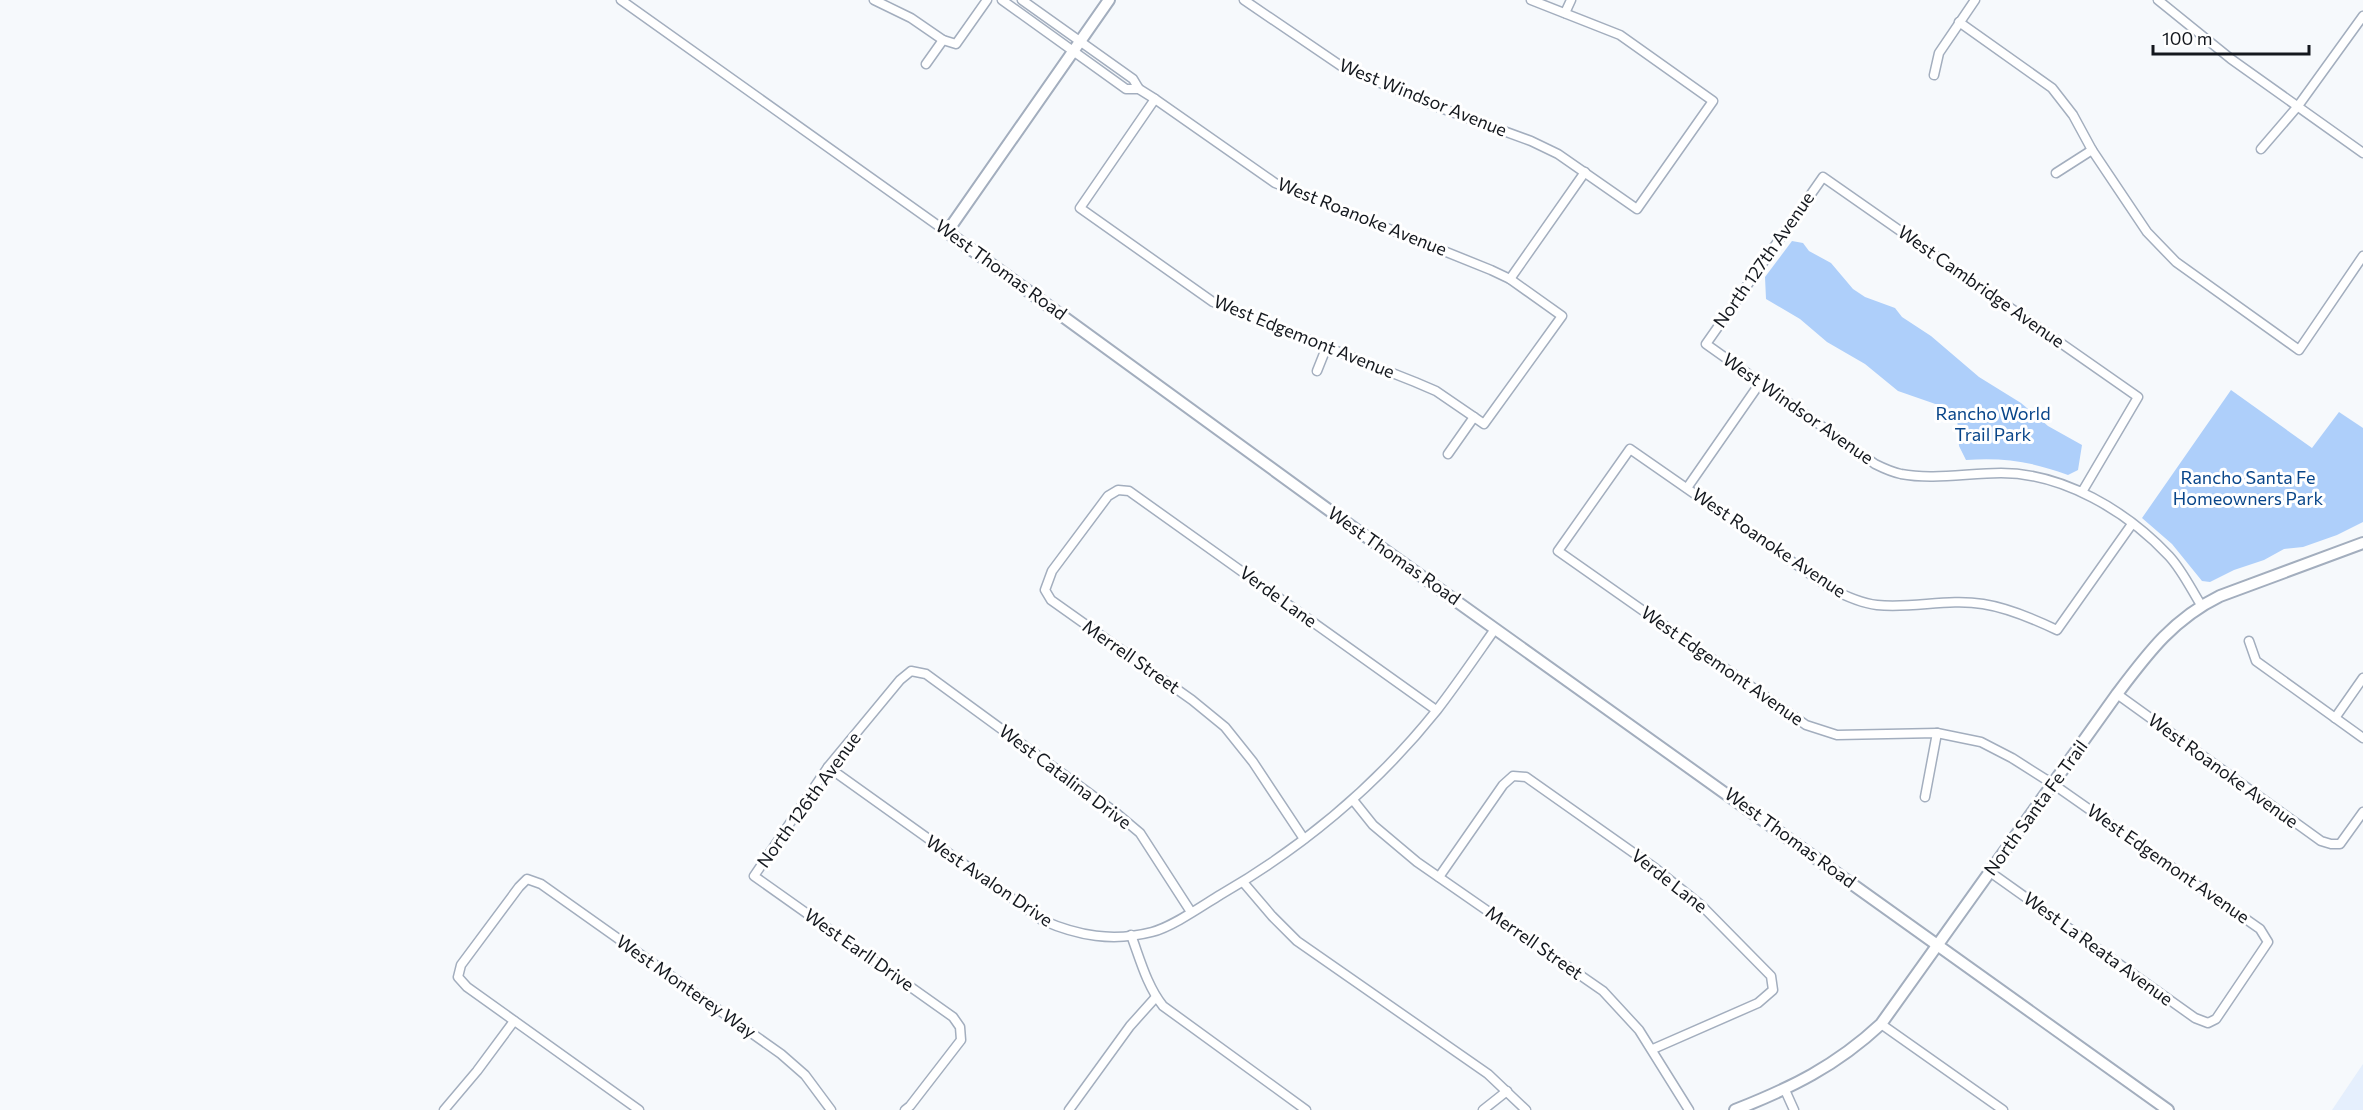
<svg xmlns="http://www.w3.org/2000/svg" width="2363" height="1110" viewBox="0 0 2363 1110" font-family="Commissioner,sans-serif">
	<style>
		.built { fill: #e5effd }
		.green { fill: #aecffa }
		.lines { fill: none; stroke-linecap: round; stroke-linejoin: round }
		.minor-casing { stroke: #a3aebe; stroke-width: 11 }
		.tertiary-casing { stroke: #a3aebe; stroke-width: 14 }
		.minor { stroke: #fff; stroke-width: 8 }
		.tertiary { stroke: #fff; stroke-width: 10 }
		.labels { text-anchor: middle; stroke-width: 6; stroke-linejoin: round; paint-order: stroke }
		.street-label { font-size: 18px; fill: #14181e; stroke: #fff }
		.park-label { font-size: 18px; fill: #09468a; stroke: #fff }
	</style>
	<rect width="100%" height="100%" fill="#f6f9fc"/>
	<path class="built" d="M2363,1064v46h-31z"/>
	<g class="green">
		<path d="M1792,241l11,2 6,8 22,12 22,26 12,8 30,11 7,9 29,19 48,41 42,26 27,23 34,19 -4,25 -10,5c-35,-13 -65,-18 -102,-15l-7,-14 -2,-30 -13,-9 -46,-16 -33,-27 -38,-22 -27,-23 -34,-20 -1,-22z"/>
		<path d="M2231,390l81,58 27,-36 24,16v94l-26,13 -34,12 -19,2 -20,11 -30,10 -24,12 -8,-1 -30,-37 -30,-26z"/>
	</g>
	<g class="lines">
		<defs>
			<g id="minor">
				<path d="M621,0l326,232"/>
				<path d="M874,0l37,18 32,22"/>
				<path d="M1002,0l124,89h13l16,10 120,84 216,87 19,9 52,37 -78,108 -10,-7 -26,37"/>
				<path d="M1022,0l111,79 6,10"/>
				<path d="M1244,0l100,68 94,39 93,34 27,13 79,55 76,-108 -93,-66 -89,-35"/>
				<path d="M2158,0l73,59 132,94"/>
				<path d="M1565,13l6,-13"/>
				<path d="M1959,22l93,66 21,27 19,35 55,82 29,30 123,88 64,-94"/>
				<path d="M926,64l17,-24 13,4 31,-44"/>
				<path d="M1934,75l5,-22 36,-53"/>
				<path d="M1155,99l-75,109 133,94 202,80 21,9 38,26"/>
				<path d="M2261,149l37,-43 65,-90"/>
				<path d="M2056,173l36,-23"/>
				<path d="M1510,279l75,-107"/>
				<path d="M1317,371l10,-25"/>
				<path d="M1687,488l73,-105"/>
				<path d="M2082,492l56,-95 -315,-220 -117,167 169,120c8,4 17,8 26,10 32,6 67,-1 100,-1 62,0 126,38 168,83 13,14 22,33 32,49"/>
				<path d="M2249,641l7,20 107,77"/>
				<path d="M2117,694l204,147 10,3h9l23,-32"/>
				<path d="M2335,718l28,-40"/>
				<path d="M828,767l214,153c36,16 71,22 110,12 20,-5 50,-26 68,-37 83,-48 157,-110 217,-185 20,-26 39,-54 58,-81"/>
				<path d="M1925,797l12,-64"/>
				<path d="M1353,800l20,25 44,37 186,129 36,39 50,80"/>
				<path d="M1304,839l-51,-77 -28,-35 -33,-27 -141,-100 -6,-10 7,-19 56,-75 10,-6 11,1 307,219"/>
				<path d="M1990,872l205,146 13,5 8,-4 52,-77 -8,-13 -207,-145 -41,-26 -31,-16 -44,-9 -100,2 -31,-10 -248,-174 72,-102 200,139c15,8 30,15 47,17 35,4 71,-7 106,-1 26,4 51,15 74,26l75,-106"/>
				<path d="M1439,877l64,-92 10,-9 13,1 129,91 46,37 70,71 2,14 -15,13 -105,46"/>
				<path d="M1243,882l29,34 25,25 191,133 38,36"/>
				<path d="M1131,935c9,24 16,51 32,71l143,104"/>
				<path d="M1881,1024l122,86"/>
				<path d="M1785,1090l9,20"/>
				<path d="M444,1110l33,-39 37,-50"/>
				<path d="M639,1110l-172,-123 -9,-10 3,-12 58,-78 8,-8 14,5 240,170 24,21 26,35"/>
				<path d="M905,1110l5,-4 51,-66 -1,-13 -7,-10 -199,-141 74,-109 72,-87 11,-9 15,3 189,138 25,21 51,79"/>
				<path d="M1069,1110l61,-84 26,-29"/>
				<path d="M1483,1110l24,-19"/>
			</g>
			<g id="tertiary">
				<path d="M1109,0l-162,232 379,276 842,602"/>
				<path d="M1735,1110c56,-22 101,-44 146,-86l236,-330c31,-41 56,-75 103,-98l143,-53"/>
			</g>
		</defs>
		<use href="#minor" class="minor-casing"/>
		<use href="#tertiary" class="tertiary-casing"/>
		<use href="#minor" class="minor"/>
		<use href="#tertiary" class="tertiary"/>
	</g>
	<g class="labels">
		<g class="street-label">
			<text transform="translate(1423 98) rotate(22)" y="6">West Windsor Avenue</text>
			<text transform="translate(1362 217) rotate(22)" y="6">West Roanoke Avenue</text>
			<text transform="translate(1764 260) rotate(-55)" y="6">North 127th Avenue</text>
			<text transform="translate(1001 270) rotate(36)" y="6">West Thomas Road</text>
			<text transform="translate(1981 287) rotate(35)" y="6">West Cambridge Avenue</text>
			<text transform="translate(1304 337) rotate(22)" y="6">West Edgemont Avenue</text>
			<text transform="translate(1798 409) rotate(35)" y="6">West Windsor Avenue</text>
			<text transform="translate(1769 543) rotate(34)" y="6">West Roanoke Avenue</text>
			<text transform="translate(1394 556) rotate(35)" y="6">West Thomas Road</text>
			<text transform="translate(1278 597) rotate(36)" y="6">Verde Lane</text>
			<text transform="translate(1131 657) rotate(35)" y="6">Merrell Street</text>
			<text transform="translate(1722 666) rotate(35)" y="6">West Edgemont Avenue</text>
			<text transform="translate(2223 771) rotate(36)" y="6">West Roanoke Avenue</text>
			<text transform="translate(1065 777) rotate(37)" y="6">West Catalina Drive</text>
			<text transform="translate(809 800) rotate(-54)" y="6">North 126th Avenue</text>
			<text transform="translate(2036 808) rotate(-54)" y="6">North Santa Fe Trail</text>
			<text transform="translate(1790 838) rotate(36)" y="6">West Thomas Road</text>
			<text transform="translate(2168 864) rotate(35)" y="6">West Edgemont Avenue</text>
			<text transform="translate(989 881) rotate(34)" y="6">West Avalon Drive</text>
			<text transform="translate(1669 881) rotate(38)" y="6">Verde Lane</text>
			<text transform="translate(1534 943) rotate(35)" y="6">Merrell Street</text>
			<text transform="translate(2098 949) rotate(36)" y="6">West La Reata Avenue</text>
			<text transform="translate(859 950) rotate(35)" y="6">West Earll Drive</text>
			<text transform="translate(686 987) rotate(35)" y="6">West Monterey Way</text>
		</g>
		<g class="park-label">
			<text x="1993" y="420">Rancho World<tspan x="1993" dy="21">Trail Park</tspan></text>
			<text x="2248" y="484">Rancho Santa Fe<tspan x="2248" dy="21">Homeowners Park</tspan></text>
		</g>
	</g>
	<path d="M2153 45v9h156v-9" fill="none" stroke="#14181e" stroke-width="3"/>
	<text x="2162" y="45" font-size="18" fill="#14181e" stroke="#ffffff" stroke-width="4.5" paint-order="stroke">100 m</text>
</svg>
